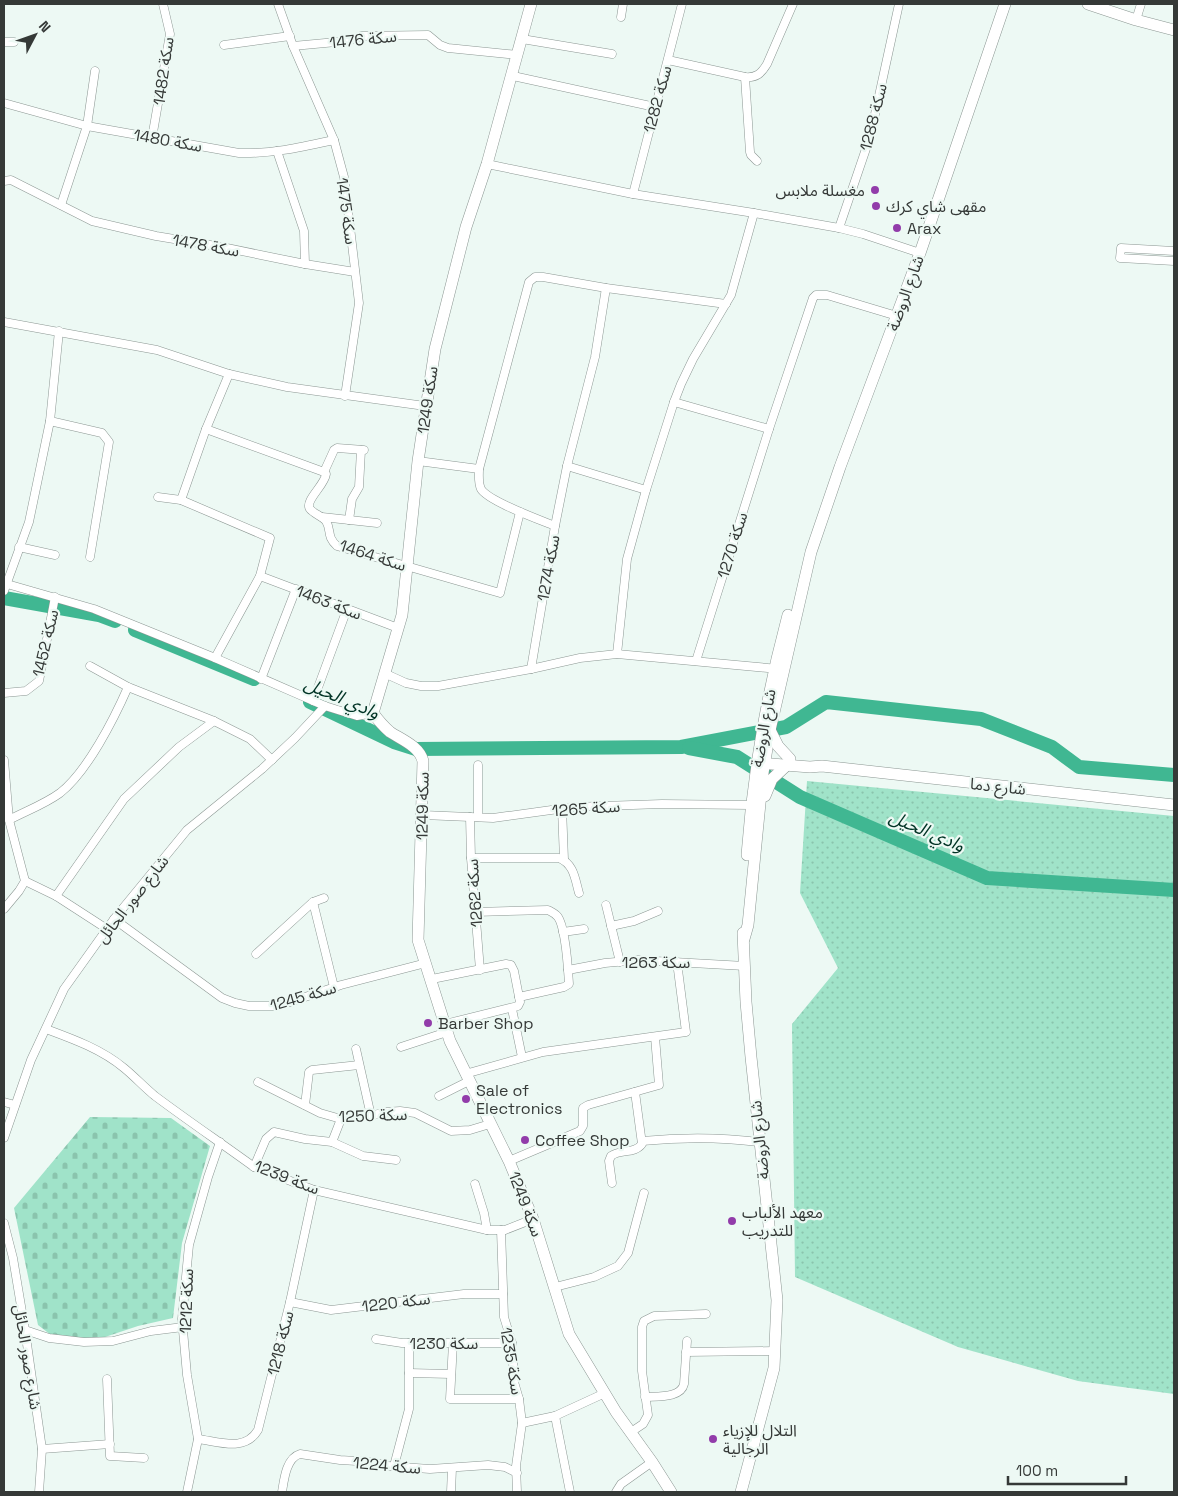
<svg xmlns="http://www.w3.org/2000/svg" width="1178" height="1496" viewBox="0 0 1178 1496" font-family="'Space Grotesk','Noto Sans Arabic',sans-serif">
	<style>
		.grass { fill: url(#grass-dots) }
		.cemetery { fill: url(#cemetery-stones) }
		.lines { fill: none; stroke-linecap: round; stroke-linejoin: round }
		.river { stroke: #40b792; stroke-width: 14 }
		.street-casing { stroke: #8c9793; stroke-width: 9 }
		.secondary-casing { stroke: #8c9793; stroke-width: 12 }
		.street { stroke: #fff; stroke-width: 8 }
		.secondary { stroke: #fff; stroke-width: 11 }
		.poi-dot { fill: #923caa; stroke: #edf9f4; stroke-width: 2 }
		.labels { text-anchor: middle; stroke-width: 4.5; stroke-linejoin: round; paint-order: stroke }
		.street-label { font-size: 16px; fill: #353937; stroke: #edf9f4 }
		.poi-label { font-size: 16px; fill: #353937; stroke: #edf9f4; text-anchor: start }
		.water-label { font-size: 18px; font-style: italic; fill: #003325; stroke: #edf9f4 }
	</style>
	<defs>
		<pattern id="grass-dots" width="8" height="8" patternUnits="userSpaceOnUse" patternTransform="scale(1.25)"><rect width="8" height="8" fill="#a0e3c9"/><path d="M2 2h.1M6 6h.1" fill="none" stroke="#8ac4ad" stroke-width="1.8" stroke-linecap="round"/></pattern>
		<pattern id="cemetery-stones" width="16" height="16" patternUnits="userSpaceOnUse" patternTransform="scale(1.25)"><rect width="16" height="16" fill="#a0e3c9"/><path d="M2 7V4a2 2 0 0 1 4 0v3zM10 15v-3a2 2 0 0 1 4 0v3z" fill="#8ac4ad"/></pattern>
	</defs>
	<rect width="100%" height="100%" fill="#edf9f4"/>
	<path class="grass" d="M807,781l367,35v578l-96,-13 -120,-34 -163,-70 -3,-253 46,-56 -38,-75z"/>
	<path class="cemetery" d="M90,1117l81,1 39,28 -28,97 -9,75 -35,8 -33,11 -28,2 -26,-4 -13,-10 -24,-117z"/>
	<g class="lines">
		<g class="river">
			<path d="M4,598l95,17 16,6"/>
			<path d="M135,630l119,49"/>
			<path d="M310,702l84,40 22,7 265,-2 105,-20 40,-25 155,17 71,28 27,20 95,8"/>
			<path d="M689,748l48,9 63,40 187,81 187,12"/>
		</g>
		<defs>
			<g id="street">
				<path d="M278,4l15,42 41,94 10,37 15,126 -14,93"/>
				<path d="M621,17l2,-13"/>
				<path d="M1136,20l5,-16"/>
				<path d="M522,39l90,15"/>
				<path d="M4,42h10"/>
				<path d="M224,45l66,-9"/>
				<path d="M293,46l54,-5 14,-5 67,-1 12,10 8,3 70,7"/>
				<path d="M668,60l77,17c11,1 16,-3 22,-13l26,-60"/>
				<path d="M513,76l142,31"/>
				<path d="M745,77l5,75 1,3 6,6"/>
				<path d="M4,103l83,23 152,27c33,1 63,-6 95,-13"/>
				<path d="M152,138l18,-104 -7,-30"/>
				<path d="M277,151l27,80 1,33"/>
				<path d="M487,164l146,30 121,19 85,15 24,6 57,19"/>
				<path d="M4,181l7,-1 81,41 64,15 66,11 83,17 50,8"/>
				<path d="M633,194l49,-190"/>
				<path d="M61,205l26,-79 8,-55"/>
				<path d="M839,228l31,-91 29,-133"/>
				<path d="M1174,251l-53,-3 -1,10 54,3"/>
				<path d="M4,322l153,28 72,24 58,13 138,19"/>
				<path d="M674,402l95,27"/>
				<path d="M50,421l52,12 7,9 -19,115"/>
				<path d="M206,429l118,43"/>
				<path d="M418,461l61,8"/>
				<path d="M567,466l79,24"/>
				<path d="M324,472l2,2c-1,11 -22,27 -16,35 4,5 12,7 16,12 6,10 0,15 11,25l163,47 20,-81"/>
				<path d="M324,472l10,-22 3,-2 27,2"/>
				<path d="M158,497l23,3 89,38 -10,38 -45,82"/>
				<path d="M181,500l25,-71 23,-55"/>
				<path d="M322,517l55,6"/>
				<path d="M349,520l3,-21 7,-12 2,-37"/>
				<path d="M555,526c-15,-6 -67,-25 -74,-37 -3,-6 -2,-13 -2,-20l50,-187 6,-5h8l63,11 120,16"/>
				<path d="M19,547l36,8"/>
				<path d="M260,576l138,52"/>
				<path d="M7,584l87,25 121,49 110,48 32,10 16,-3"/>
				<path d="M4,591l25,-69 21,-101 9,-90"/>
				<path d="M617,654l10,-95 19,-69 28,-88 7,-18 12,-25 38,-64 23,-82"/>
				<path d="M696,661l73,-232 44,-131 3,-3h11l70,21"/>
				<path d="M90,666l38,21 86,34 36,18 22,21"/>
				<path d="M531,669l24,-143 12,-60 28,-109 11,-69"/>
				<path d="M384,673l22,10 15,3h17l93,-17 49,-11 37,-4 162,15"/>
				<path d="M261,679l35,-90"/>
				<path d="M4,693l22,-2 13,-10 16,-84"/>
				<path d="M313,701l34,-92"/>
				<path d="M4,760l5,60 16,61 -6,10 -15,18"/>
				<path d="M562,808l2,52"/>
				<path d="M423,815l70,3 80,-11 89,-3 88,1"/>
				<path d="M470,817l1,41 9,112"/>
				<path d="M478,817v-52"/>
				<path d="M9,820c17,-9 36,-16 51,-27 27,-21 54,-74 68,-106"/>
				<path d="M471,858h88c15,6 16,21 20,35"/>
				<path d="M25,881l31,15 51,33"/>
				<path d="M56,896l68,-97 55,-52 35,-26"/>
				<path d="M313,902l21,85"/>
				<path d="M606,905l14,57"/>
				<path d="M475,912l73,-2c4,2 7,3 10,7 8,12 10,51 11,67l-5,3 -45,10"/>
				<path d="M114,919l108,79 13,5 14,3h29l63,-21 85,-22"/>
				<path d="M611,926l23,-5 24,-10"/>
				<path d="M563,932l21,-3"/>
				<path d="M256,954l57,-52 11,-4"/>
				<path d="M568,970l37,-7 33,-3 107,6"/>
				<path d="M432,979l74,-15 5,1 3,6 6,31 -2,4 -73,18"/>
				<path d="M512,1009l10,48"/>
				<path d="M46,1029c27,10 55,20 78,39 11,9 20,19 31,28 32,24 66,47 99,71l60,23 173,40h18l28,-11"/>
				<path d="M401,1047l46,-15"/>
				<path d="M356,1049l15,67"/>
				<path d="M465,1074l78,-22 143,-20 -9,-70"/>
				<path d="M258,1082l62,31 21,6 21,-1 24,-6 14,-1 15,2 36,18 19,-1 20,-6"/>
				<path d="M439,1096l30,-15"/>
				<path d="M4,1102l11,3"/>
				<path d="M305,1105l4,-33 3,-2 47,-5"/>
				<path d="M4,1138l27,-78 33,-71 50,-70 73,-89 75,-61 33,-31 30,-32"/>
				<path d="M642,1141c40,-4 78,-4 117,1"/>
				<path d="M332,1142l31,14 33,4"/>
				<path d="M509,1161l71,-30 3,-5v-18l5,-3 71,-20 -4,-48"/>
				<path d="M254,1167l12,-28 8,-7 31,7 27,3 9,-23"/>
				<path d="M612,1183l-3,-22 2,-5c9,-7 24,-2 31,-12l-7,-52"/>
				<path d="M475,1184l9,29 3,17"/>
				<path d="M4,1223l9,35 12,72 17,119 -3,43"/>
				<path d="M501,1230l3,87 8,26 2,39 5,17 3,24 -6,43 1,26"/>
				<path d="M555,1287l39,-10 24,-11 10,-13 16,-60"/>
				<path d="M290,1302l41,8 133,-16h39"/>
				<path d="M25,1330l24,8 35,4 29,-1 38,-10 32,-4"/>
				<path d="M376,1339l26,4h110"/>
				<path d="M453,1343l-3,56h69"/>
				<path d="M686,1352l89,-1"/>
				<path d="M409,1373l42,1"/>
				<path d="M107,1379l3,77 34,2"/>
				<path d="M645,1397c13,-1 36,1 39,-13l3,-43"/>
				<path d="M555,1416l15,76"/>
				<path d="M522,1423l33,-7 50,-23"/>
				<path d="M631,1432l12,-8 5,-9 -6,-44v-44l2,-6 10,-5 52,-2"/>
				<path d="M198,1439c22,3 47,13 60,-9l32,-128 24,-112"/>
				<path d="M42,1449l68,-5"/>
				<path d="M394,1466l15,-57v-66"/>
				<path d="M187,1492l11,-53 -11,-64 -5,-56 7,-74 19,-68 12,-35"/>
				<path d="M282,1492c2,-12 4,-34 18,-38l40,6 33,2 15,4 42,3 58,-4 17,2 12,6"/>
				<path d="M451,1492l1,-24"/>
				<path d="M616,1492l5,-8 31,-22"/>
			</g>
			<g id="secondary">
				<path d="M531,4l-44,160 -21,63 -31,122 -17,112 -16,154 -29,98c5,7 10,13 17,19 12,8 29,14 33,29l-5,179 32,101 59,120 24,58 36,115 47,78 36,50 19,30"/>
				<path d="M1088,4l48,16 38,10"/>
				<path d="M770,730l8,16 12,13"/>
				<path d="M758,763l52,4 12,-1 352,39"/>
				<path d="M765,796l7,-17 15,-14"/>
				<path d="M747,855c6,-82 20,-162 41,-240"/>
				<path d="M744,939l4,-14 15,-152 7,-43 41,-178 29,-85 80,-214 85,-249"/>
				<path d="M741,1492l33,-124 3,-68 -26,-243 -5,-55 -3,-69"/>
			</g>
		</defs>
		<use href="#street" class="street-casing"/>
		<use href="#secondary" class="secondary-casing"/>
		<use href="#street" class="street"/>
		<use href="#secondary" class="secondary"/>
	</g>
	<g class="poi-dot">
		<circle cx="875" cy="190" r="5"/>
		<circle cx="876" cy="206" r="5"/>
		<circle cx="897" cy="228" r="5"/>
		<circle cx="428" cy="1023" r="5"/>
		<circle cx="466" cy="1099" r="5"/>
		<circle cx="525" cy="1140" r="5"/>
		<circle cx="732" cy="1221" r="5"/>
		<circle cx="713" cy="1439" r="5"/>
	</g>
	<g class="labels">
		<g class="street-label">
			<text transform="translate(363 39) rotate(-6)" y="6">سكة 1476</text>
			<text transform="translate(163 71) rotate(-82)" y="6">سكة 1482</text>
			<text transform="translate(657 99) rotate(-75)" y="6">سكة 1282</text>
			<text transform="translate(873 117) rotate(-76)" y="6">سكة 1288</text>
			<text transform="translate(168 140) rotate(10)" y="6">سكة 1480</text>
			<text transform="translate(347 211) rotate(82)" y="6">سكة 1475</text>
			<text transform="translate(206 245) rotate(10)" y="6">سكة 1478</text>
			<text transform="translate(905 293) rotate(-70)" y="6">شارع الروضة</text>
			<text transform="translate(427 400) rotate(-82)" y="6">سكة 1249</text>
			<text transform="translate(732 545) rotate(-73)" y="6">سكة 1270</text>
			<text transform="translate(373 555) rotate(18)" y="6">سكة 1464</text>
			<text transform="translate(548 568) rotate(-80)" y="6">سكة 1274</text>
			<text transform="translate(329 602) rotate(21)" y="6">سكة 1463</text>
			<text transform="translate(45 643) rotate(-77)" y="6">سكة 1452</text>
			<text transform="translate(763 728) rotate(-80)" y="6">شارع الروضة</text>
			<text transform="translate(998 786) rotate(6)" y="6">شارع دما</text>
			<text transform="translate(422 806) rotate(-89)" y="6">سكة 1249</text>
			<text transform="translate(586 808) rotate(-4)" y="6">سكة 1265</text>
			<text transform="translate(474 893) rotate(-94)" y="6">سكة 1262</text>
			<text transform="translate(132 899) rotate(-52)" y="6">شارع صور الحائل</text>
			<text x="656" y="968">سكة 1263</text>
			<text transform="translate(303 996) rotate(-16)" y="6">سكة 1245</text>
			<text transform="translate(373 1115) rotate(-2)" y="6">سكة 1250</text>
			<text transform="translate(759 1140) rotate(-96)" y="6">شارع الروضة</text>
			<text transform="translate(287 1177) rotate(21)" y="6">سكة 1239</text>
			<text transform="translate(526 1204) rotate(69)" y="6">سكة 1249</text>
			<text transform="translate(186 1301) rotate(-88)" y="6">سكة 1212</text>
			<text transform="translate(396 1302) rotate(-7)" y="6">سكة 1220</text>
			<text transform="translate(280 1343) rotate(-76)" y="6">سكة 1218</text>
			<text x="444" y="1349">سكة 1230</text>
			<text transform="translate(28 1357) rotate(81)" y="6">شارع صور الحائل</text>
			<text transform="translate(512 1361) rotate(80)" y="6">سكة 1235</text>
			<text transform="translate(387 1465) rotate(5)" y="6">سكة 1224</text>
		</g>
		<g class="poi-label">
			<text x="865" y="196" text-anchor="end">مغسلة ملابس</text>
			<text x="886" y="212">مقهى شاي كرك</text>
			<text x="907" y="234">Arax</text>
			<text x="438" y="1029">Barber Shop</text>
			<text x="476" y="1096">Sale of<tspan x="476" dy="18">Electronics</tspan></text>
			<text x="535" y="1146">Coffee Shop</text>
			<text x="742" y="1218">معهد الألباب<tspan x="742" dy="18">للتدريب</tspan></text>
			<text x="723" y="1436">التلال للإزياء<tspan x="723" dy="18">الرجالية</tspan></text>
		</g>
		<g class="water-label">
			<text transform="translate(342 698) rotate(23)" y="6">وادي الحيل</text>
			<text transform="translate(927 831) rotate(23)" y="6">وادي الحيل</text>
		</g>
	</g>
	<rect width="1178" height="1496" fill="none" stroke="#353937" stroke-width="10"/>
	<g transform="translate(35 35) rotate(49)" stroke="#edf9f4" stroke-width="4" paint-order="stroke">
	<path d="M0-4L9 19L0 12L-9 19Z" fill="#353937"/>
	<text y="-8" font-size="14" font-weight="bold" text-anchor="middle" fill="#353937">N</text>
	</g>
	<path d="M1008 1476v8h118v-8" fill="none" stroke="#353937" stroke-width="2.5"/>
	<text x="1016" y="1476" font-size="15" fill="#353937" stroke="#edf9f4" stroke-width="4" paint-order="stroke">100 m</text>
</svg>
